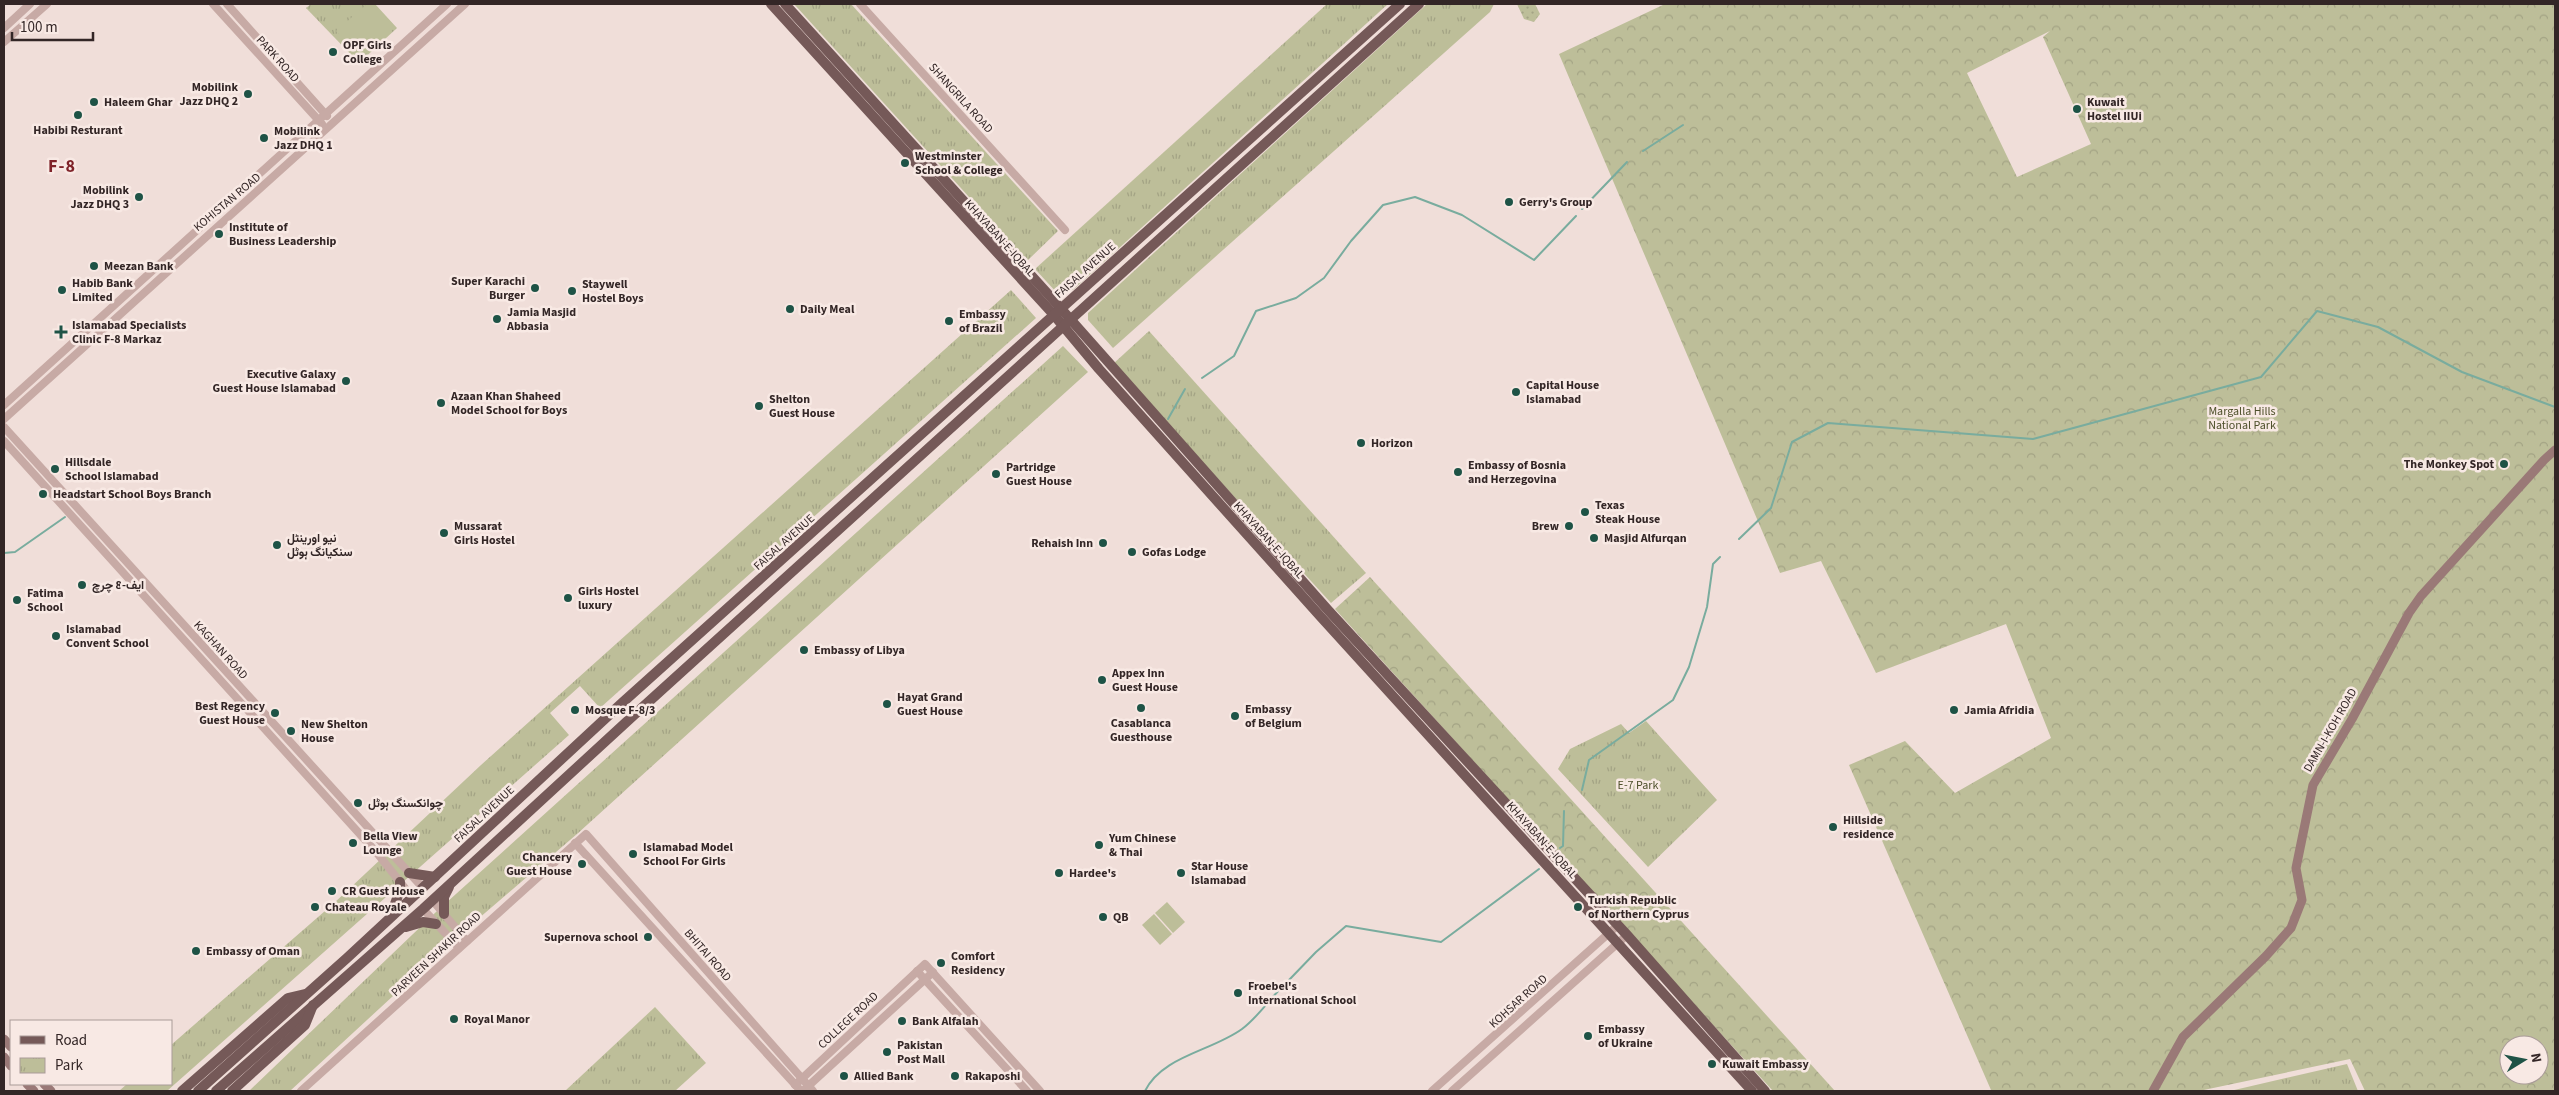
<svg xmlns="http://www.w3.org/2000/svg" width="2559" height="1095" viewBox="0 0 2559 1095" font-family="'Source Sans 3',Vazirmatn,sans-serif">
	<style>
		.grass { fill: url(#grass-dots) }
		.forest { fill: url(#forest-crowns); fill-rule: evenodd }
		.park { fill: url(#park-tufts) }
		.pitch { fill: #bdbe99 }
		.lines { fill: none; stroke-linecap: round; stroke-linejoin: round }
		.stream { stroke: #79ac9e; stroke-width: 2 }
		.tertiary { stroke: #c7aaa5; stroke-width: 8 }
		.secondary { stroke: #9a7977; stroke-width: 9 }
		.primary { stroke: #755958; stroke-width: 10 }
		.poi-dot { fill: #1e5346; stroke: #f8e9e4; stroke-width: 2 }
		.labels { text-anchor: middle; stroke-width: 5; stroke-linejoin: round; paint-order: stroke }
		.poi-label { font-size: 12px; font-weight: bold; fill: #332626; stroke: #f8e9e4; text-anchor: start }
		.street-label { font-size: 12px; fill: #332626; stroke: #f8e9e4 }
		.park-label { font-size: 12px; fill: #4e502b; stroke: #f8e9e4 }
		.district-label { font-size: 18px; font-weight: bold; letter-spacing: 1px; fill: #7f2329; stroke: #f8e9e4 }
	</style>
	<defs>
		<pattern id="grass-dots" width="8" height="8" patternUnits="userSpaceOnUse" patternTransform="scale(1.25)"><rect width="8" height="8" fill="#bdbe99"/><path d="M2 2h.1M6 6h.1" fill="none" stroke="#a3a384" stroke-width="1.8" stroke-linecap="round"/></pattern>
		<pattern id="forest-crowns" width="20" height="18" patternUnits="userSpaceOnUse" patternTransform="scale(1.25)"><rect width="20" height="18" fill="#bdbe99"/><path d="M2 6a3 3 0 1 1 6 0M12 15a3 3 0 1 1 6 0" fill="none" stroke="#a3a384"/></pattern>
		<pattern id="park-tufts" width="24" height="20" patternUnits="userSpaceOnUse" patternTransform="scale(1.25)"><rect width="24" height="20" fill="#bdbe99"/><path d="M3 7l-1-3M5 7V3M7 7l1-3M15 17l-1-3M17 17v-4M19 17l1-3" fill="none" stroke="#a3a384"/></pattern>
	</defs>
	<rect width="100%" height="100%" fill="#f0ded9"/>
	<path class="grass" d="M1517,4h18l5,10 -6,8 -10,-3z"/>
	<g class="forest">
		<path d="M1665,4h890v1087h-190l-15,-32 -151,32h-209l1,-1 -142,-325 56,-24 50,52 96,-55 -45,-114 -130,49 -55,-112 -41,12 -221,-519zM2050,31l-7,6 48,107 -74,33 -50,-104zM2509,1045h30v30h-30z"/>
		<path d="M1370,577l465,514h-62l-438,-482z"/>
	</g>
	<g class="park">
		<path d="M311,4h64l22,24 -38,35 -53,-55z"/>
		<path d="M794,4h57l207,227 -31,30z"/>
		<path d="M1327,4h61l-314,285 -9,4h-8l-22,-24z"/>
		<path d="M1427,4h67l-4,8 -377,336 -25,-28v-7z"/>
		<path d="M1011,290l25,28 -436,390 -20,-22 -30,27 19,22 -402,356h-48l8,-7h44v-39l162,-141 148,-139z"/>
		<path d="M1149,331l217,242 -35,30 -218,-239z"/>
		<path d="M1063,346l25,26 -511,462 -120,103 -167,154h-41l187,-179z"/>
		<path d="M1646,721l71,79 -69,67 -90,-98 12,-20 51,-25 8,9z"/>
		<path d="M655,1007l51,56 -31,28h-110z"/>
		<path d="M2347,1064l11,27h-128z"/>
	</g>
	<g class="pitch">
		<path d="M367,4h7l21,23 -35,31 -24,-27z"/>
		<path d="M1167,902l18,20 -12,11 -18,-20z"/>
		<path d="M1154,914l18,20 -12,11 -18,-20z"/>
	</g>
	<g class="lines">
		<g class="stream">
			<path d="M1643,151l40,-26"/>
			<path d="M1582,209l45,-47"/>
			<path d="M1202,378l32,-22 22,-45 40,-13 28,-20 27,-37 32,-36 32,-8 47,18 72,45 42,-44"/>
			<path d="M1168,419l17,-30"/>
			<path d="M1739,539l32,-31 21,-66 36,-19 205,16 228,-62 56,-66 61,16 84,45 93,35"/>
			<path d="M4,553l11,-1 50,-35"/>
			<path d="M1582,790l7,-30 84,-60 16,-33 18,-60 6,-43 7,-7"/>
			<path d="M1560,848l3,-2 1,-35"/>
			<path d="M1289,980l27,-28 30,-26 95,16 98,-73"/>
			<path d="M1145,1091c17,-35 67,-40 97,-62 15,-11 27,-29 40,-42"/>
		</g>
		<g class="tertiary">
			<path d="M213,4l109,120"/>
			<path d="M227,4l100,112"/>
			<path d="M860,4l205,226"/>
			<path d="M4,28l26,-24"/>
			<path d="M4,42l43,-38"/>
			<path d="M4,405l443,-401"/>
			<path d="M4,419l461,-415"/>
			<path d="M4,427l419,461"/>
			<path d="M4,441l373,412 35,44"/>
			<path d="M575,843l226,248"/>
			<path d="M432,900l35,41"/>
			<path d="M423,909l36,39"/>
			<path d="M917,971l110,120"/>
			<path d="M795,1085l130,-121 115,127"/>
			<path d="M805,1089l128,-117"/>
			<path d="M301,1091l285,-257 227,257"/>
			<path d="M1432,1091l186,-166"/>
			<path d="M1452,1091l175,-156"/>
		</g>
		<g class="secondary">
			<path d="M4,1039l7,8"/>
			<path d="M4,1057l7,9"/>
			<path d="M27,1084l7,7"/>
			<path d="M44,1084l7,7"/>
			<path d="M2153,1091l30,-54 83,-81 25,-28 11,-28 -6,-32 17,-83 39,-66 57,-106 12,-17 123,-136 11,-10"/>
		</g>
		<g class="primary">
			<path d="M771,4l283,311 45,54 221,247 432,475"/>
			<path d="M785,4l263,290 280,316 299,325 138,156"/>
			<path d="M409,873l26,4"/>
			<path d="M444,914v-17l5,-10"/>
			<path d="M391,915l9,-25v-8"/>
			<path d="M406,927l17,-5 13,2"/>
			<path d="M182,1091l106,-93 17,-4"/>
			<path d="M198,1091l149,-133 275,-255 778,-699"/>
			<path d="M216,1091l207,-182 211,-194 785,-711"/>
			<path d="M232,1091l73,-66 8,-20"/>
		</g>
	</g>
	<g class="poi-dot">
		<circle cx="333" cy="52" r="5"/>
		<circle cx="248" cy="94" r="5"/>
		<circle cx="94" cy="102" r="5"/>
		<circle cx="2077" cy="109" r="5"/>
		<circle cx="78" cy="115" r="5"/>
		<circle cx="264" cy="138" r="5"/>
		<circle cx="905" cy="163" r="5"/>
		<circle cx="139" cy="197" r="5"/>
		<circle cx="1509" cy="202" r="5"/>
		<circle cx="219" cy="234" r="5"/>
		<circle cx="94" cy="266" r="5"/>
		<circle cx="535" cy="288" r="5"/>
		<circle cx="62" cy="290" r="5"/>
		<circle cx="572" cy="291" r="5"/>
		<circle cx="790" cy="309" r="5"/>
		<circle cx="497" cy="319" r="5"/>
		<circle cx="949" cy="321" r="5"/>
		<path d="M58.5 324.5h5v5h5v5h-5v5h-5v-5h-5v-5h5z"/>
		<circle cx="346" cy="381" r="5"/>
		<circle cx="1516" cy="392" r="5"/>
		<circle cx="441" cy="403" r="5"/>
		<circle cx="759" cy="406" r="5"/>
		<circle cx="1361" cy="443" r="5"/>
		<circle cx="2504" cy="464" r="5"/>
		<circle cx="55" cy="469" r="5"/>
		<circle cx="1458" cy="472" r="5"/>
		<circle cx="996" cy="474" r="5"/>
		<circle cx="43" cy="494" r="5"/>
		<circle cx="1585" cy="512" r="5"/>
		<circle cx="1569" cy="526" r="5"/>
		<circle cx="444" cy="533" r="5"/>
		<circle cx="1594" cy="538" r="5"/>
		<circle cx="1103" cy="543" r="5"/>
		<circle cx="277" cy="545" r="5"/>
		<circle cx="1132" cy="552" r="5"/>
		<circle cx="82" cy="585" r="5"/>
		<circle cx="568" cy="598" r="5"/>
		<circle cx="17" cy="600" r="5"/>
		<circle cx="56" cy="636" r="5"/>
		<circle cx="804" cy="650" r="5"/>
		<circle cx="1102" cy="680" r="5"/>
		<circle cx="887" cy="704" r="5"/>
		<circle cx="1141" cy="708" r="5"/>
		<circle cx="575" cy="710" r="5"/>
		<circle cx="1954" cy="710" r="5"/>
		<circle cx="275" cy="713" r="5"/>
		<circle cx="1235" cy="716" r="5"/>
		<circle cx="291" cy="731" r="5"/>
		<circle cx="358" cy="803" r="5"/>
		<circle cx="1833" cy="827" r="5"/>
		<circle cx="353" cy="843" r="5"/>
		<circle cx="1099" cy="845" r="5"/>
		<circle cx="633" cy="854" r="5"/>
		<circle cx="582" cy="864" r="5"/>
		<circle cx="1059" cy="873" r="5"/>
		<circle cx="1181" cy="873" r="5"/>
		<circle cx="332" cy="891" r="5"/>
		<circle cx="315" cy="907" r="5"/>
		<circle cx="1578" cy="907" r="5"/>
		<circle cx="1103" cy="917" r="5"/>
		<circle cx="648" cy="937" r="5"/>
		<circle cx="196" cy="951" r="5"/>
		<circle cx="941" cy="963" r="5"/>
		<circle cx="1238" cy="993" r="5"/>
		<circle cx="454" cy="1019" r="5"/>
		<circle cx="902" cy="1021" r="5"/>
		<circle cx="1588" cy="1036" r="5"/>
		<circle cx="887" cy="1052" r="5"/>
		<circle cx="1712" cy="1064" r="5"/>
		<circle cx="844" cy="1076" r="5"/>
		<circle cx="955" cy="1076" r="5"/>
	</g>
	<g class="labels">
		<g class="poi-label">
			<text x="343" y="49">OPF Girls<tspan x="343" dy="14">College</tspan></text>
			<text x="238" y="91" text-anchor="end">Mobilink<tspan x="238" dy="14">Jazz DHQ 2</tspan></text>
			<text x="104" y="106">Haleem Ghar</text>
			<text x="2087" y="106">Kuwait<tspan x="2087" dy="14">Hostel IIUi</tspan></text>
			<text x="78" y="134" text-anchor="middle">Habibi Resturant</text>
			<text x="274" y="135">Mobilink<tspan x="274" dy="14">Jazz DHQ 1</tspan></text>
			<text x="915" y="160">Westminster<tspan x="915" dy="14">School &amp; College</tspan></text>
			<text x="129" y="194" text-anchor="end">Mobilink<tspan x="129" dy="14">Jazz DHQ 3</tspan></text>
			<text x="1519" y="206">Gerry's Group</text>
			<text x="229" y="231">Institute of<tspan x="229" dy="14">Business Leadership</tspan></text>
			<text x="104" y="270">Meezan Bank</text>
			<text x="525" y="285" text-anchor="end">Super Karachi<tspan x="525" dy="14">Burger</tspan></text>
			<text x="72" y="287">Habib Bank<tspan x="72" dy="14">Limited</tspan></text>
			<text x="582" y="288">Staywell<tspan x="582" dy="14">Hostel Boys</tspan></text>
			<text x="800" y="313">Daily Meal</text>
			<text x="507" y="316">Jamia Masjid<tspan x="507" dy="14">Abbasia</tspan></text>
			<text x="959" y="318">Embassy<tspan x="959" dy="14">of Brazil</tspan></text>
			<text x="72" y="329">Islamabad Specialists<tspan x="72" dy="14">Clinic F-8 Markaz</tspan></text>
			<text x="336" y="378" text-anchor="end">Executive Galaxy<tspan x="336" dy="14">Guest House Islamabad</tspan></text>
			<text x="1526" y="389">Capital House<tspan x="1526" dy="14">Islamabad</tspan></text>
			<text x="451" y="400">Azaan Khan Shaheed<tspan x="451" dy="14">Model School for Boys</tspan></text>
			<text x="769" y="403">Shelton<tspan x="769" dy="14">Guest House</tspan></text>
			<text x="1371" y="447">Horizon</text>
			<text x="65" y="466">Hillsdale<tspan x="65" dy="14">School Islamabad</tspan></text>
			<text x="2494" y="468" text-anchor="end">The Monkey Spot</text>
			<text x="1468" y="469">Embassy of Bosnia<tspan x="1468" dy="14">and Herzegovina</tspan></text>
			<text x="1006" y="471">Partridge<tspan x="1006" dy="14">Guest House</tspan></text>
			<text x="53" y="498">Headstart School Boys Branch</text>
			<text x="1595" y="509">Texas<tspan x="1595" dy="14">Steak House</tspan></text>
			<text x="454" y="530">Mussarat<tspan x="454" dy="14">Girls Hostel</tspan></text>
			<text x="1559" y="530" text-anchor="end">Brew</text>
			<text x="287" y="542">نیو اورینٹل<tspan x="287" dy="14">سنکیانگ ہوٹل</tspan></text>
			<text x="1604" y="542">Masjid Alfurqan</text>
			<text x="1093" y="547" text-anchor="end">Rehaish Inn</text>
			<text x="1142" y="556">Gofas Lodge</text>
			<text x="92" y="589">ایف-8 چرچ</text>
			<text x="578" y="595">Girls Hostel<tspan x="578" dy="14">luxury</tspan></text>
			<text x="27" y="597">Fatima<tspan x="27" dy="14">School</tspan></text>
			<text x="66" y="633">Islamabad<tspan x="66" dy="14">Convent School</tspan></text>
			<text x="814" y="654">Embassy of Libya</text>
			<text x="1112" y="677">Appex Inn<tspan x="1112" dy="14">Guest House</tspan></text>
			<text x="897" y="701">Hayat Grand<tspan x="897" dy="14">Guest House</tspan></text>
			<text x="265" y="710" text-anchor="end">Best Regency<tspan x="265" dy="14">Guest House</tspan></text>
			<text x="1245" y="713">Embassy<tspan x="1245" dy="14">of Belgium</tspan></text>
			<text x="585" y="714">Mosque F-8/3</text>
			<text x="1964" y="714">Jamia Afridia</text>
			<text x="1141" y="727" text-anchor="middle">Casablanca<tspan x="1141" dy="14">Guesthouse</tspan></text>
			<text x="301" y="728">New Shelton<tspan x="301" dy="14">House</tspan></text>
			<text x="368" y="807">چوانکسنگ ہوٹل</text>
			<text x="1843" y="824">Hillside<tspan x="1843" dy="14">residence</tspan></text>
			<text x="363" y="840">Bella View<tspan x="363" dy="14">Lounge</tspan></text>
			<text x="1109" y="842">Yum Chinese<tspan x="1109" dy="14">&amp; Thai</tspan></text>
			<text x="643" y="851">Islamabad Model<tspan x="643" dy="14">School For Girls</tspan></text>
			<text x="572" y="861" text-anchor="end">Chancery<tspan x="572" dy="14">Guest House</tspan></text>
			<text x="1191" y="870">Star House<tspan x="1191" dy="14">Islamabad</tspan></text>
			<text x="1069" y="877">Hardee's</text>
			<text x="342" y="895">CR Guest House</text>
			<text x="1588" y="904">Turkish Republic<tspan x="1588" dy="14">of Northern Cyprus</tspan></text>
			<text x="325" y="911">Chateau Royale</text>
			<text x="1113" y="921">QB</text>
			<text x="638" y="941" text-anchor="end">Supernova school</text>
			<text x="206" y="955">Embassy of Oman</text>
			<text x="951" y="960">Comfort<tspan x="951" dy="14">Residency</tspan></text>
			<text x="1248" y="990">Froebel's<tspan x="1248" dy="14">International School</tspan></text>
			<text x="464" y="1023">Royal Manor</text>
			<text x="912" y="1025">Bank Alfalah</text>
			<text x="1598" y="1033">Embassy<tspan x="1598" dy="14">of Ukraine</tspan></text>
			<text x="897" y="1049">Pakistan<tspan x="897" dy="14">Post Mall</tspan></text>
			<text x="1722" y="1068">Kuwait Embassy</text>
			<text x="854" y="1080">Allied Bank</text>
			<text x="965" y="1080">Rakaposhi</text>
		</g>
		<g class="street-label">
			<text transform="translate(278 59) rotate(48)" y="4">PARK ROAD</text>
			<text transform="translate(961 98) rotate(48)" y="4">SHANGRILA ROAD</text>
			<text transform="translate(227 202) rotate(-40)" y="4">KOHISTAN ROAD</text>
			<text transform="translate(1000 238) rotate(48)" y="4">KHAYABAN-E-IQBAL</text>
			<text transform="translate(1085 270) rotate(-42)" y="4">FAISAL AVENUE</text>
			<text transform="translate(1269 540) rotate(48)" y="4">KHAYABAN-E-IQBAL</text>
			<text transform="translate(784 542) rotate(-42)" y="4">FAISAL AVENUE</text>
			<text transform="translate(221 650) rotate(48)" y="4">KAGHAN ROAD</text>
			<text transform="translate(2330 730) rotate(-60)" y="4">DAMN-I-KOH ROAD</text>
			<text transform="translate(484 814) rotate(-43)" y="4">FAISAL AVENUE</text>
			<text transform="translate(1542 840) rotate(48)" y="4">KHAYABAN-E-IQBAL</text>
			<text transform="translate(436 954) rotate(-43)" y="4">PARVEEN SHAKIR ROAD</text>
			<text transform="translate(708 955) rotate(49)" y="4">BHITAI ROAD</text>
			<text transform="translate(1518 1001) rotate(-42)" y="4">KOHSAR ROAD</text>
			<text transform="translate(848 1020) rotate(-43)" y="4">COLLEGE ROAD</text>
		</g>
		<g class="park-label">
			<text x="2242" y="415">Margalla Hills<tspan x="2242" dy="14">National Park</tspan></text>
			<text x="1638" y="789">E-7 Park</text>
		</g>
		<g class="district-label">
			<text x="62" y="172">F-8</text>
		</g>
	</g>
	<rect width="2559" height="1095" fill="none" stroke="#332626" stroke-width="10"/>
	<rect x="10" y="1020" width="162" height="65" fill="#f8e9e4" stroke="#a99b98"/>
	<rect x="20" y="1036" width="25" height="8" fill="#755958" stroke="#a99b98"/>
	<text x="55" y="1045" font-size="15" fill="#332626">Road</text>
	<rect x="20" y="1058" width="25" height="15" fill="url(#park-tufts)" stroke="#a99b98"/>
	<text x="55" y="1070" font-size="15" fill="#332626">Park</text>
	<g transform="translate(2524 1060) rotate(80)"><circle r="24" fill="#f8e9e4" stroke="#a99b98"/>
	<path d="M0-4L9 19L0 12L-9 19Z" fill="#1e5346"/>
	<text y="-8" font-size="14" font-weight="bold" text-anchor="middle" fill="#332626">N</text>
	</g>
	<path d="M12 32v8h81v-8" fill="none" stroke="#332626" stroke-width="2.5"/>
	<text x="20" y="32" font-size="15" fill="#332626" stroke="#f8e9e4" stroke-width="4" paint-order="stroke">100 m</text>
</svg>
